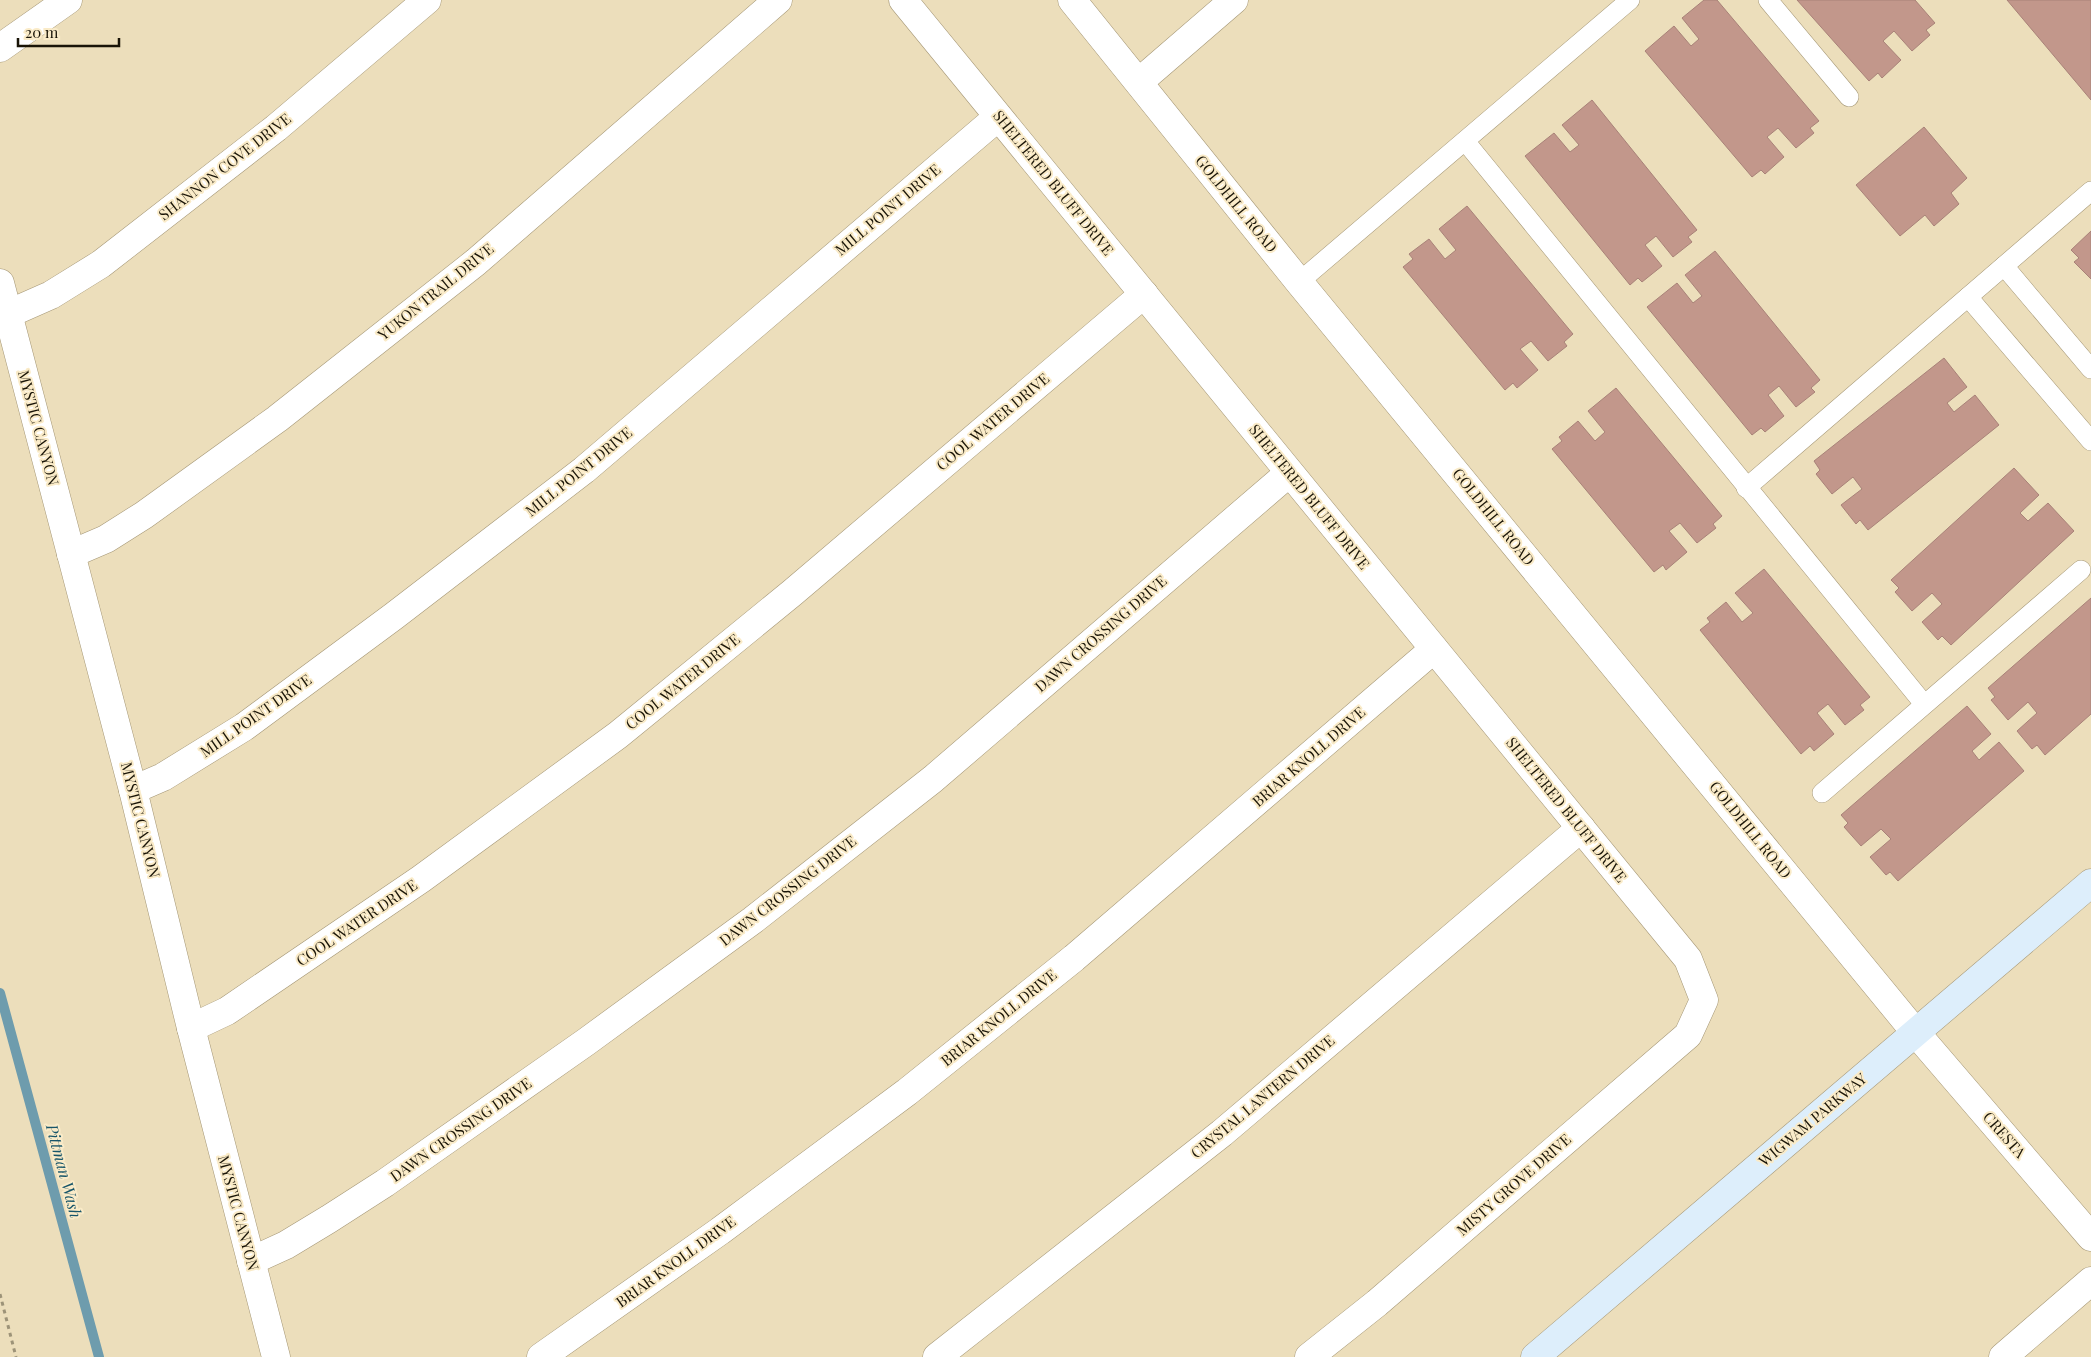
<svg xmlns="http://www.w3.org/2000/svg" width="2091" height="1357" viewBox="0 0 2091 1357" font-family="'Playfair Display',serif">
	<style>
		.lines { fill: none; stroke-linecap: round; stroke-linejoin: round }
		.stream { stroke: #6e9cad; stroke-width: 10 }
		.building { fill: #c2978b; stroke: #a88278 }
		.lane-casing { stroke: #a59776; stroke-width: 20 }
		.street-casing { stroke: #a59776; stroke-width: 29 }
		.secondary-casing { stroke: #a59776; stroke-width: 29 }
		.path { stroke: #9d9378; stroke-width: 3; stroke-dasharray: 4 4; stroke-linecap: butt }
		.lane { stroke: #fff; stroke-width: 19 }
		.street { stroke: #fff; stroke-width: 28 }
		.secondary { stroke: #ddeefb; stroke-width: 28 }
		.labels { text-anchor: middle; stroke-width: 4; stroke-linejoin: round; paint-order: stroke }
		.street-label { font-size: 15px; fill: #191407; stroke: #faebc8 }
		.water-label { font-size: 16px; font-style: italic; fill: #185569; stroke: #faebc8 }
	</style>
	<rect width="100%" height="100%" fill="#ecdebb"/>
	<g class="lines">
		<path class="stream" d="M0,993l99,364"/>
	</g>
	<g class="building">
		<path d="M1704,0h13l102,121 -9,7 4,5 -18,15 -18,-20 -11,9 17,20 -19,17 -4,-4 -9,7 -107,-126 29,-25 17,20 8,-7 -17,-21z"/>
		<path d="M1797,0h118l20,23 -9,7 4,5 -18,16 -18,-20 -11,10 18,19 -19,18 -4,-5 -9,8z"/>
		<path d="M2007,0h84v100z"/>
		<path d="M1592,100l105,130 -9,7 4,5 -19,15 -17,-21 -11,9 17,21 -20,16 -4,-4 -8,7 -105,-129 29,-23 16,19 9,-7 -17,-20z"/>
		<path d="M1924,127l43,51 -16,15 8,11 -25,22 -9,-11 -25,21 -44,-51z"/>
		<path d="M1467,206l106,128 -9,8 3,4 -19,15 -17,-20 -11,8 18,21 -21,18 -4,-5 -8,7 -102,-123 10,-8 -4,-5 20,-15 16,20 11,-9 -17,-21z"/>
		<path d="M2091,231v48l-17,-17 5,-4 -8,-8z"/>
		<path d="M1715,251l105,129 -9,8 4,4 -19,15 -17,-21 -11,9 16,21 -19,16 -4,-4 -9,7 -105,-128 30,-24 16,20 9,-7 -17,-21z"/>
		<path d="M1944,358l23,29 -20,16 7,9 21,-17 24,30 -131,105 -8,-10 -4,4 -15,-19 21,-16 -9,-12 -21,17 -16,-20 4,-4 -6,-9z"/>
		<path d="M1616,388l106,128 -9,8 3,4 -19,15 -17,-20 -11,8 18,21 -21,18 -3,-5 -9,7 -102,-123 10,-8 -3,-4 19,-16 17,20 10,-9 -17,-21z"/>
		<path d="M2014,468l25,27 -19,18 8,8 20,-18 26,28 -123,114 -9,-9 -4,4 -16,-18 20,-18 -10,-11 -20,18 -17,-19 4,-4 -8,-8z"/>
		<path d="M1764,569l106,128 -10,8 4,5 -19,15 -17,-21 -11,9 17,21 -20,17 -4,-5 -9,8 -101,-124 10,-8 -3,-4 19,-16 16,20 11,-9 -18,-20z"/>
		<path d="M2091,598v116l-46,41 -8,-10 -5,4 -15,-18 20,-18 -9,-11 -20,18 -17,-20 4,-3 -7,-9z"/>
		<path d="M1967,706l24,28 -19,17 7,9 20,-18 25,29 -126,110 -8,-9 -4,3 -16,-18 21,-18 -10,-10 -20,17 -17,-19 4,-4 -7,-8z"/>
	</g>
	<g class="lines">
		<defs>
			<g id="lane">
				<path d="M1768,0l81,97"/>
				<path d="M1465,141l459,563"/>
				<path d="M2004,266l87,103"/>
				<path d="M1299,282l331,-282"/>
				<path d="M1968,297l123,144"/>
				<path d="M1746,488l345,-297"/>
				<path d="M1822,793l259,-223"/>
			</g>
			<g id="street">
				<path d="M903,0l785,959 16,41 -16,35 -311,268 -68,54"/>
				<path d="M1072,0l227,282 617,751 175,204"/>
				<path d="M0,48l68,-48"/>
				<path d="M1139,82l95,-82"/>
				<path d="M0,283l133,507 58,238 85,329"/>
				<path d="M8,314l43,-19 50,-31 175,-136 151,-128"/>
				<path d="M71,554l35,-15 38,-24 133,-96 199,-157 302,-262"/>
				<path d="M133,790l30,-13 81,-50 150,-111 190,-146 414,-353"/>
				<path d="M191,1028l36,-17 194,-132 197,-144 174,-142 352,-299"/>
				<path d="M251,1261l35,-16 43,-26 56,-36 201,-141 167,-122 180,-141 356,-306"/>
				<path d="M541,1357l179,-126 187,-139 167,-134 360,-309"/>
				<path d="M937,1357l285,-224 359,-305"/>
				<path d="M2003,1357l88,-76"/>
			</g>
			<path id="secondary" d="M1535,1357l556,-474"/>
		</defs>
		<use href="#lane" class="lane-casing"/>
		<use href="#street" class="street-casing"/>
		<use href="#secondary" class="secondary-casing"/>
		<path class="path" d="M0,1294l16,63"/>
		<use href="#lane" class="lane"/>
		<use href="#street" class="street"/>
		<use href="#secondary" class="secondary"/>
	</g>
	<g class="labels">
		<g class="street-label">
			<text transform="translate(225 167) rotate(-38)" y="5">SHANNON COVE DRIVE</text>
			<text transform="translate(1053 183) rotate(51)" y="5">SHELTERED BLUFF DRIVE</text>
			<text transform="translate(1236 204) rotate(51)" y="5">GOLDHILL ROAD</text>
			<text transform="translate(888 210) rotate(-40)" y="5">MILL POINT DRIVE</text>
			<text transform="translate(436 292) rotate(-39)" y="5">YUKON TRAIL DRIVE</text>
			<text transform="translate(993 422) rotate(-40)" y="5">COOL WATER DRIVE</text>
			<text transform="translate(38 428) rotate(75)" y="5">MYSTIC CANYON</text>
			<text transform="translate(579 472) rotate(-39)" y="5">MILL POINT DRIVE</text>
			<text transform="translate(1309 497) rotate(51)" y="5">SHELTERED BLUFF DRIVE</text>
			<text transform="translate(1493 517) rotate(51)" y="5">GOLDHILL ROAD</text>
			<text transform="translate(1101 634) rotate(-41)" y="5">DAWN CROSSING DRIVE</text>
			<text transform="translate(683 682) rotate(-39)" y="5">COOL WATER DRIVE</text>
			<text transform="translate(256 716) rotate(-35)" y="5">MILL POINT DRIVE</text>
			<text transform="translate(1309 757) rotate(-41)" y="5">BRIAR KNOLL DRIVE</text>
			<text transform="translate(1566 810) rotate(51)" y="5">SHELTERED BLUFF DRIVE</text>
			<text transform="translate(140 820) rotate(76)" y="5">MYSTIC CANYON</text>
			<text transform="translate(1750 830) rotate(51)" y="5">GOLDHILL ROAD</text>
			<text transform="translate(788 891) rotate(-38)" y="5">DAWN CROSSING DRIVE</text>
			<text transform="translate(357 923) rotate(-34)" y="5">COOL WATER DRIVE</text>
			<text transform="translate(999 1018) rotate(-39)" y="5">BRIAR KNOLL DRIVE</text>
			<text transform="translate(1263 1097) rotate(-40)" y="5">CRYSTAL LANTERN DRIVE</text>
			<text transform="translate(1813 1120) rotate(-40)" y="5">WIGWAM PARKWAY</text>
			<text transform="translate(461 1130) rotate(-35)" y="5">DAWN CROSSING DRIVE</text>
			<text transform="translate(2004 1135) rotate(49)" y="5">CRESTA</text>
			<text transform="translate(1514 1185) rotate(-41)" y="5">MISTY GROVE DRIVE</text>
			<text transform="translate(238 1213) rotate(75)" y="5">MYSTIC CANYON</text>
			<text transform="translate(676 1262) rotate(-36)" y="5">BRIAR KNOLL DRIVE</text>
		</g>
		<g class="water-label">
			<text transform="translate(64 1171) rotate(75)" y="6">Pittman Wash</text>
		</g>
	</g>
	<path d="M18 38v8h101v-8" fill="none" stroke="#191407" stroke-width="2.5"/>
	<text x="25" y="38" font-size="15" fill="#191407" stroke="#faebc8" stroke-width="4" paint-order="stroke">20 m</text>
</svg>
